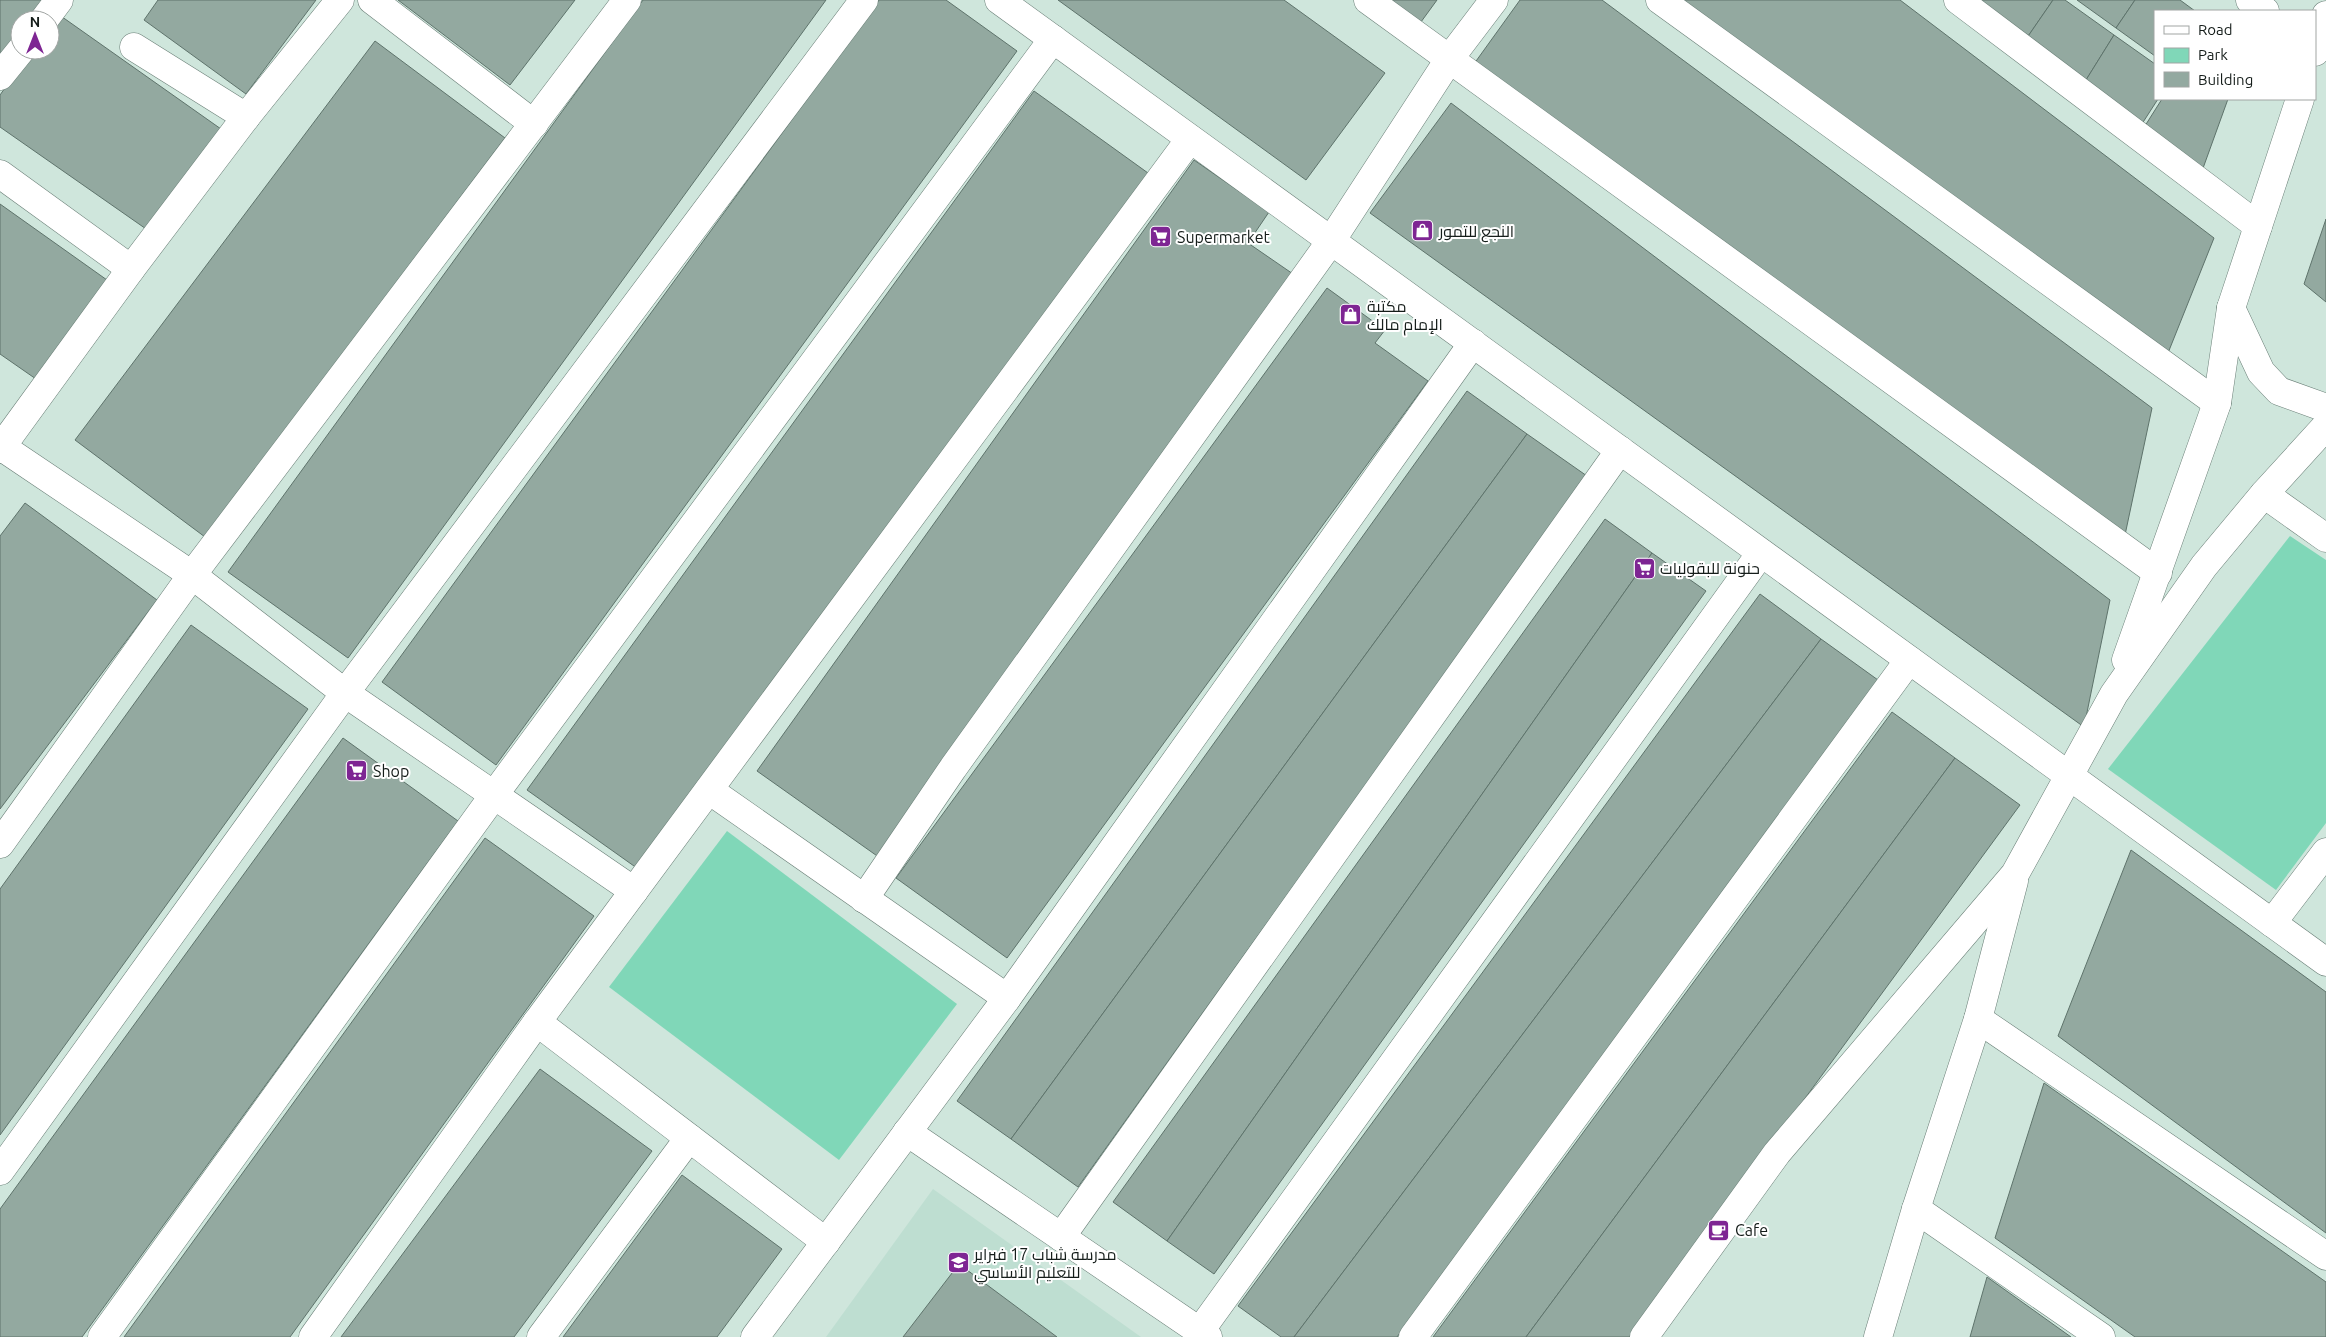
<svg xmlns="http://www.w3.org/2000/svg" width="2326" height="1337" viewBox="0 0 2326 1337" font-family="Ubuntu,Cairo,sans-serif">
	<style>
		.built { fill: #beded1 }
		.green { fill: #80d7b8 }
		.building { fill: #93a9a0; stroke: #5e736b }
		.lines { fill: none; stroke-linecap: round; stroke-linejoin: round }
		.minor-casing { stroke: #6a7f77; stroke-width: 29 }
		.minor { stroke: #fff; stroke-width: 28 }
		.labels { text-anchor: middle; stroke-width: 4; stroke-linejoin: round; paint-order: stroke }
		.poi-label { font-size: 16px; fill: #151d1a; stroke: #fff; text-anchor: start }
	</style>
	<rect width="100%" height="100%" fill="#cfe6dc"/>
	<path class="built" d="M933,1189l208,148h-315z"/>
	<g class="green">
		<path d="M2290,536l36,24v263l-50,67 -168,-121z"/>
		<path d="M727,831l230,173 -118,156 -230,-173z"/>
	</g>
	<g class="building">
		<path d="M0,0h44l-15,20h-9v12l-20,27z"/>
		<path d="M158,0h158l-70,94 -102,-74z"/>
		<path d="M398,0h177l-65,85z"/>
		<path d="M643,0h183l-478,658 -120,-86z"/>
		<path d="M879,0h67l71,51 -521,714 -114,-83z"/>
		<path d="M1058,0h226l101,73 -79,107z"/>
		<path d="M1359,0h78l-27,37z"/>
		<path d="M1520,0h82l550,408 -27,127 -659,-460z"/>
		<path d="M1671,0h229l314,238 -48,120z"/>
		<path d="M1966,0h87l-31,45z"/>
		<path d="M2053,0h12l49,35 -33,53 -59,-43z"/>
		<path d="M2077,0h58l-19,28z"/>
		<path d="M2135,0h45l15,11h-40v45l-39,-28z"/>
		<path d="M58,14l163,115 -72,102 -149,-104v-32l32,-45h18v-25z"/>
		<path d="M2114,35l41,29v35h3l-20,31 -57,-42z"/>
		<path d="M375,41l130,97 -300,399 -130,-97z"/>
		<path d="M1034,91l114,82 -507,698 -114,-81z"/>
		<path d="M2162,99h66l-26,72 -59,-42z"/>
		<path d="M1451,103l659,497 -26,127 -714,-514z"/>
		<path d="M1194,160l75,52 -21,31 48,33 -416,582 -123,-87z"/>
		<path d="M0,204l107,76 -71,99 -36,-25z"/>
		<path d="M2326,219v83l-22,-18z"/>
		<path d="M1327,288l58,42 -10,13 53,38 -421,577 -111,-80z"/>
		<path d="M1467,391l60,43 -516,705 -54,-38z"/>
		<path d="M1527,434l60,42 -509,711 -67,-48z"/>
		<path d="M25,503l132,97 -157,209v-273z"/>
		<path d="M1605,519l47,34 -485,688 -54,-39z"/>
		<path d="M1652,553l54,38 -492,683 -47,-33z"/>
		<path d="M1760,594l61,45 -527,698h-13l-43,-31z"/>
		<path d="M191,625l117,84 -308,426v-246z"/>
		<path d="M1821,639l57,41 -481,657h-103z"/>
		<path d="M1892,712l63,46 -429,579h-93z"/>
		<path d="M343,738l115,83 -376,516h-82v-128z"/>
		<path d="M1955,758l65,47 -390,532h-104z"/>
		<path d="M485,838l109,78 -304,421h-166z"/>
		<path d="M2131,850l195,142v241l-268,-197z"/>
		<path d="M540,1069l112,82 -138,186h-173z"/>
		<path d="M2044,1083l282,199v55h-191l-140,-99z"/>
		<path d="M682,1175l100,74 -65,88h-154z"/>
		<path d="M959,1264l98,73h-154z"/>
		<path d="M1987,1277l84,60h-101z"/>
	</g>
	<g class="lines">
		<defs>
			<g id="minor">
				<path d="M372,0l162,124"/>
				<path d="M999,0l1327,962"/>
				<path d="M1368,0l790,573"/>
				<path d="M1660,0l557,403"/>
				<path d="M1958,0l300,226"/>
				<path d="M2250,0l15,11"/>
				<path d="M44,20l15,-20"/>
				<path d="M134,47l112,70"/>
				<path d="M2315,52l11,-37"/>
				<path d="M0,76l21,-26"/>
				<path d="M0,174l131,95"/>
				<path d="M2231,308l30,64 18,19 47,17"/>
				<path d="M2,447l190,128 153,118 289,198"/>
				<path d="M0,449l131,-180 115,-152 94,-117"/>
				<path d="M2264,494l62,44"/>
				<path d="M2126,660l91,-257 14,-95 69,-209"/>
				<path d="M709,790l298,208"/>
				<path d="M0,844l192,-269 435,-575"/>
				<path d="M864,899l89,-131 378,-527 119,-183 44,-58"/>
				<path d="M2272,923l54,-71"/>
				<path d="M1978,1019l348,237"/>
				<path d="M537,1022l289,220"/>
				<path d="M907,1132l301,205"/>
				<path d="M0,1171l345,-478 519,-693"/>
				<path d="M1916,1209l185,128"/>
				<path d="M1061,1237l559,-787"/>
				<path d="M1200,1331l561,-778"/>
				<path d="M102,1337l392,-542 559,-756"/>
				<path d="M313,1337l224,-315 653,-883"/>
				<path d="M541,1337l148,-199"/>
				<path d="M755,1337l252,-339 466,-655"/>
				<path d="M1413,1337l496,-677"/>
				<path d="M1644,1337l133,-184 238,-279 99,-180 90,-128 60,-72 62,-68"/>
				<path d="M1878,1337l38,-128 62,-190 36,-138"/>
			</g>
		</defs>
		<use href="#minor" class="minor-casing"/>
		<use href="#minor" class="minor"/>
	</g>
	<defs>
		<symbol id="shop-square" viewBox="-11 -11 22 22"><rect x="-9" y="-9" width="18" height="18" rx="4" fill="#7e2593" stroke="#fff"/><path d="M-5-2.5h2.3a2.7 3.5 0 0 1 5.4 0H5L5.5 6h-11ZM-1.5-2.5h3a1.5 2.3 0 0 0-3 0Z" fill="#fff"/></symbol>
		<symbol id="supermarket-square" viewBox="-11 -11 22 22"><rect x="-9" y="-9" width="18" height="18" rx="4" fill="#7e2593" stroke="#fff"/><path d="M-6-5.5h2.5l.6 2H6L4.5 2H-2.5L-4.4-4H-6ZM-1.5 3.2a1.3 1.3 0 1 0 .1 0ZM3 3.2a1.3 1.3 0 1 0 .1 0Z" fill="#fff"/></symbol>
		<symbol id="cafe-square" viewBox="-11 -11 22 22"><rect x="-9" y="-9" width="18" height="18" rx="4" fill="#7e2593" stroke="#fff"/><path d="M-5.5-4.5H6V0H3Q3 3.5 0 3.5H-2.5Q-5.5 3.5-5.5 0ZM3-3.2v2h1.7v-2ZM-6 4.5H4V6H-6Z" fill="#fff"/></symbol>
		<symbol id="school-square" viewBox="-11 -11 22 22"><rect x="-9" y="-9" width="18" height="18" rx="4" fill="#7e2593" stroke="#fff"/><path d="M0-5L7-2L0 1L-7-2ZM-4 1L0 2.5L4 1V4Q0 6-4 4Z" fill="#fff"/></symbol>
	</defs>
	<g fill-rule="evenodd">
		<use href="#shop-square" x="1410" y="218" width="25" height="25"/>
		<use href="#supermarket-square" x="1148" y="224" width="25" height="25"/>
		<use href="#shop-square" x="1338" y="302" width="25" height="25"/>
		<use href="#supermarket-square" x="1632" y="556" width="25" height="25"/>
		<use href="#supermarket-square" x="344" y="758" width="25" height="25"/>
		<use href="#cafe-square" x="1706" y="1218" width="25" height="25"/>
		<use href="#school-square" x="946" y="1250" width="25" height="25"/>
	</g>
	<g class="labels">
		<g class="poi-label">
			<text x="1439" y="237">النجع للتمور</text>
			<text x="1177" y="243">Supermarket</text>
			<text x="1367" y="312">مكتبة<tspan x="1367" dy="18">الإمام مالك</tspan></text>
			<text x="1660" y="574">حنونة للبقوليات</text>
			<text x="373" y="777">Shop</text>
			<text x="1735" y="1236">Cafe</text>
			<text x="974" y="1260">مدرسة شباب 17 فبراير<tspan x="974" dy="18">للتعليم الأساسي</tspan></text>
		</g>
	</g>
	<rect x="2154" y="10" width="162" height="90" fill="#ffffff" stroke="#a1a5a3"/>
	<rect x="2164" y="26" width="25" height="8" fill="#ffffff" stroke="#a1a5a3"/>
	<text x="2198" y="35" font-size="15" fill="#151d1a">Road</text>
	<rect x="2164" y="48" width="25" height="15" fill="#80d7b8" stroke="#a1a5a3"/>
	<text x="2198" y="60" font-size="15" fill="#151d1a">Park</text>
	<rect x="2164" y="72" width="25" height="15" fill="#93a9a0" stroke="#a1a5a3"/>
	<text x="2198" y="85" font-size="15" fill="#151d1a">Building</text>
	<g transform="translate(35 35)"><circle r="24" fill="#ffffff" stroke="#a1a5a3"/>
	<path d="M0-4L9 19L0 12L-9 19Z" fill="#7e2593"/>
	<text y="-8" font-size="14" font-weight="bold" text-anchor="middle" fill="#151d1a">N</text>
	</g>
</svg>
